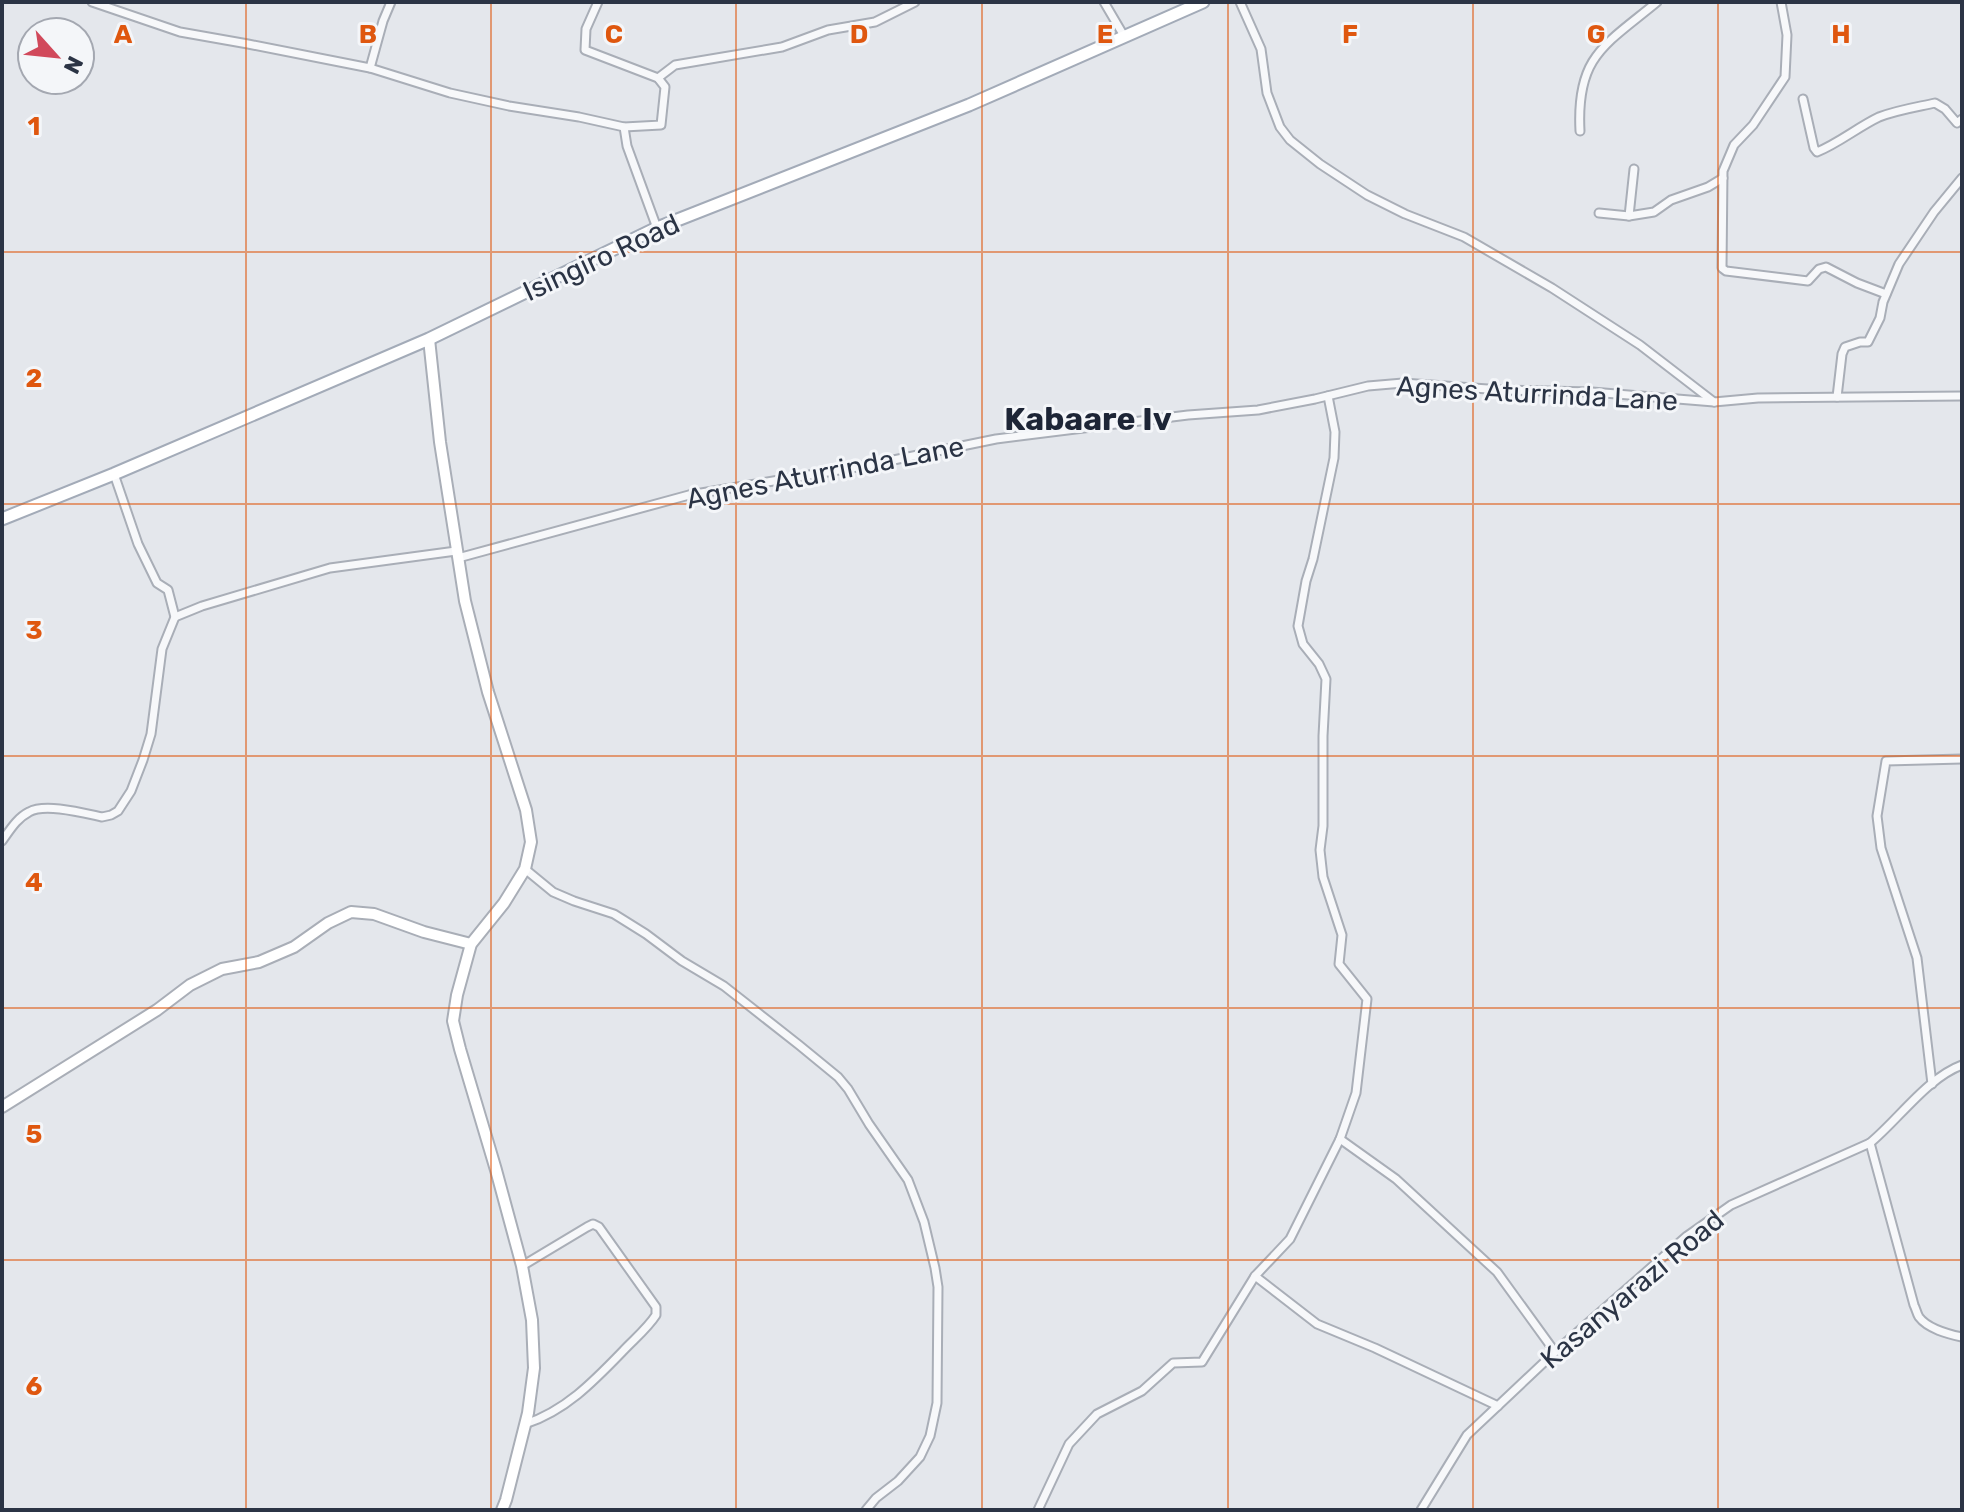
<svg xmlns="http://www.w3.org/2000/svg" width="1964" height="1512" viewBox="0 0 1964 1512" font-family="Rubik,sans-serif">
	<style>
		.lines { fill: none; stroke-linecap: round; stroke-linejoin: round }
		.street-casing { stroke: #a9aeb7; stroke-width: 11 }
		.secondary-casing { stroke: #a9aeb7; stroke-width: 14 }
		.primary-casing { stroke: #a3abb8; stroke-width: 15 }
		.street { stroke: #f7f8fa; stroke-width: 7 }
		.secondary { stroke: #fff; stroke-width: 10 }
		.primary { stroke: #fff; stroke-width: 11 }
		.grid { fill: none; stroke: #df570f; stroke-width: 2; stroke-opacity: 0.55 }
		.labels { text-anchor: middle; stroke-width: 6; stroke-linejoin: round; paint-order: stroke }
		.street-label { font-size: 28px; fill: #2b3445; stroke: #f4f6f9 }
		.quarter-label { font-size: 32px; font-weight: bold; fill: #1d2536; stroke: #f4f6f9 }
		.grid-label { font-size: 26px; text-anchor: middle; font-weight: bold; fill: #df570f; stroke: #f4f6f9; stroke-width: 6; stroke-linejoin: round; paint-order: stroke }
	</style>
	<rect width="100%" height="100%" fill="#e4e7ec"/>
	<g class="lines">
		<defs>
			<g id="street">
				<path d="M92,2l88,30 68,12 122,24 80,25 59,13 70,11 45,10 3,19 30,82"/>
				<path d="M598,2l-12,27 -1,21 73,28 7,9 -4,38 -37,2"/>
				<path d="M1104,2l20,34"/>
				<path d="M1240,2l21,47 6,44 13,34 10,13 30,24 47,31 38,19 59,23 88,51 88,57 74,57"/>
				<path d="M1781,2l6,33 -2,42 -32,48 -19,20 -11,26 -1,97 4,3 82,10 11,-12 7,-2 31,16 29,11"/>
				<path d="M370,68l13,-47 8,-19"/>
				<path d="M658,78l17,-13 107,-18 46,-17 47,-8 40,-20"/>
				<path d="M1803,99l11,49 3,4c22,-9 41,-25 62,-35 18,-7 38,-10 56,-14l10,6 12,14 5,-4"/>
				<path d="M1580,131c-4,-75 25,-86 77,-129"/>
				<path d="M1599,213l30,3 25,-4 17,-12 37,-13 15,-9"/>
				<path d="M1629,216l5,-47"/>
				<path d="M1837,397l5,-43 3,-7 15,-5h8l12,-24 3,-16 16,-38 35,-52 28,-34"/>
				<path d="M114,474l24,70 19,39 11,7 7,27"/>
				<path d="M458,558l231,-63 180,-30 127,-26 192,-24 70,-5 57,-11 53,-13 35,-3 99,7 90,2 122,10 44,-4 204,-2"/>
				<path d="M2,841c8,-11 15,-23 27,-29 16,-9 54,1 73,5l9,-2 7,-4 13,-20 12,-31 8,-26 11,-85 13,-32 27,-11 128,-38 126,-17"/>
				<path d="M525,869l28,23 21,9 40,13 32,20 36,27 42,25 75,59 39,32 10,12 21,35 39,56 16,42 11,46 3,19 -1,116 -7,33 -10,21 -22,24 -22,17 -10,12"/>
				<path d="M1932,1084l-15,-126 -36,-110 -4,-32 9,-55 76,-2"/>
				<path d="M1340,1139l56,40 101,93 58,80"/>
				<path d="M1870,1143l44,162c2,4 3,9 5,12 9,12 29,17 43,20"/>
				<path d="M522,1266l65,-39 6,-3 6,3 57,80v8c-9,14 -23,25 -34,37 -29,30 -57,59 -97,72"/>
				<path d="M1255,1276l62,48 58,24 123,58"/>
				<path d="M1038,1510l31,-66 28,-30 45,-23 31,-28 29,-1 53,-86 35,-37 50,-100 16,-46 11,-94 -28,-35 3,-29 -19,-58 -3,-27 3,-24v-90l3,-57 -7,-15 -16,-20 -5,-18 8,-45 7,-22 21,-101 1,-26 -7,-36"/>
				<path d="M1421,1510l46,-75 88,-83 132,-116 44,-31 139,-62c29,-24 57,-65 92,-78"/>
			</g>
			<g id="secondary">
				<path d="M429,339l11,103 25,159 23,91 38,118 5,32 -6,27 -21,34 -33,41 -14,51 -4,26 7,28 36,121 26,96 10,54 2,48 -6,45 -22,87 -4,10"/>
				<path d="M2,1107l155,-97 33,-25 32,-16 37,-7 35,-15 34,-24 23,-11 23,2 50,18 47,12"/>
			</g>
			<path id="primary" d="M2,519l112,-45 315,-135 228,-111 312,-123 234,-103"/>
		</defs>
		<use href="#street" class="street-casing"/>
		<use href="#secondary" class="secondary-casing"/>
		<use href="#primary" class="primary-casing"/>
		<use href="#street" class="street"/>
		<use href="#secondary" class="secondary"/>
		<use href="#primary" class="primary"/>
	</g>
	<path class="grid" d="M246,2v1508M491,2v1508M736,2v1508M982,2v1508M1228,2v1508M1473,2v1508M1718,2v1508M2,252h1960M2,504h1960M2,756h1960M2,1008h1960M2,1260h1960"/>
	<g class="labels">
		<g class="street-label">
			<text transform="translate(601 257) rotate(-25)" y="10">Isingiro Road</text>
			<text transform="translate(1537 393) rotate(3)" y="10">Agnes Aturrinda Lane</text>
			<text transform="translate(825 472) rotate(-11)" y="10">Agnes Aturrinda Lane</text>
			<text transform="translate(1632 1289) rotate(-40)" y="10">Kasanyarazi Road</text>
		</g>
		<g class="quarter-label">
			<text x="1088" y="430">Kabaare Iv</text>
		</g>
	</g>
	<g class="grid-label">
		<text x="123" y="43">A</text>
		<text x="368" y="43">B</text>
		<text x="614" y="43">C</text>
		<text x="859" y="43">D</text>
		<text x="1105" y="43">E</text>
		<text x="1350" y="43">F</text>
		<text x="1596" y="43">G</text>
		<text x="1841" y="43">H</text>
		<text x="34" y="135">1</text>
		<text x="34" y="387">2</text>
		<text x="34" y="639">3</text>
		<text x="34" y="891">4</text>
		<text x="34" y="1143">5</text>
		<text x="34" y="1395">6</text>
	</g>
	<rect width="1964" height="1512" fill="none" stroke="#2b3445" stroke-width="8"/>
	<g transform="translate(56 56) rotate(117)"><circle r="38" fill="#f4f6f9" stroke="#a4a8b1" stroke-width="2"/>
	<path d="M0-6L14 30L0 20L-14 30Z" fill="#d1495b"/>
	<text y="-12" font-size="22" font-weight="bold" text-anchor="middle" fill="#2b3445">N</text>
	</g>
</svg>
